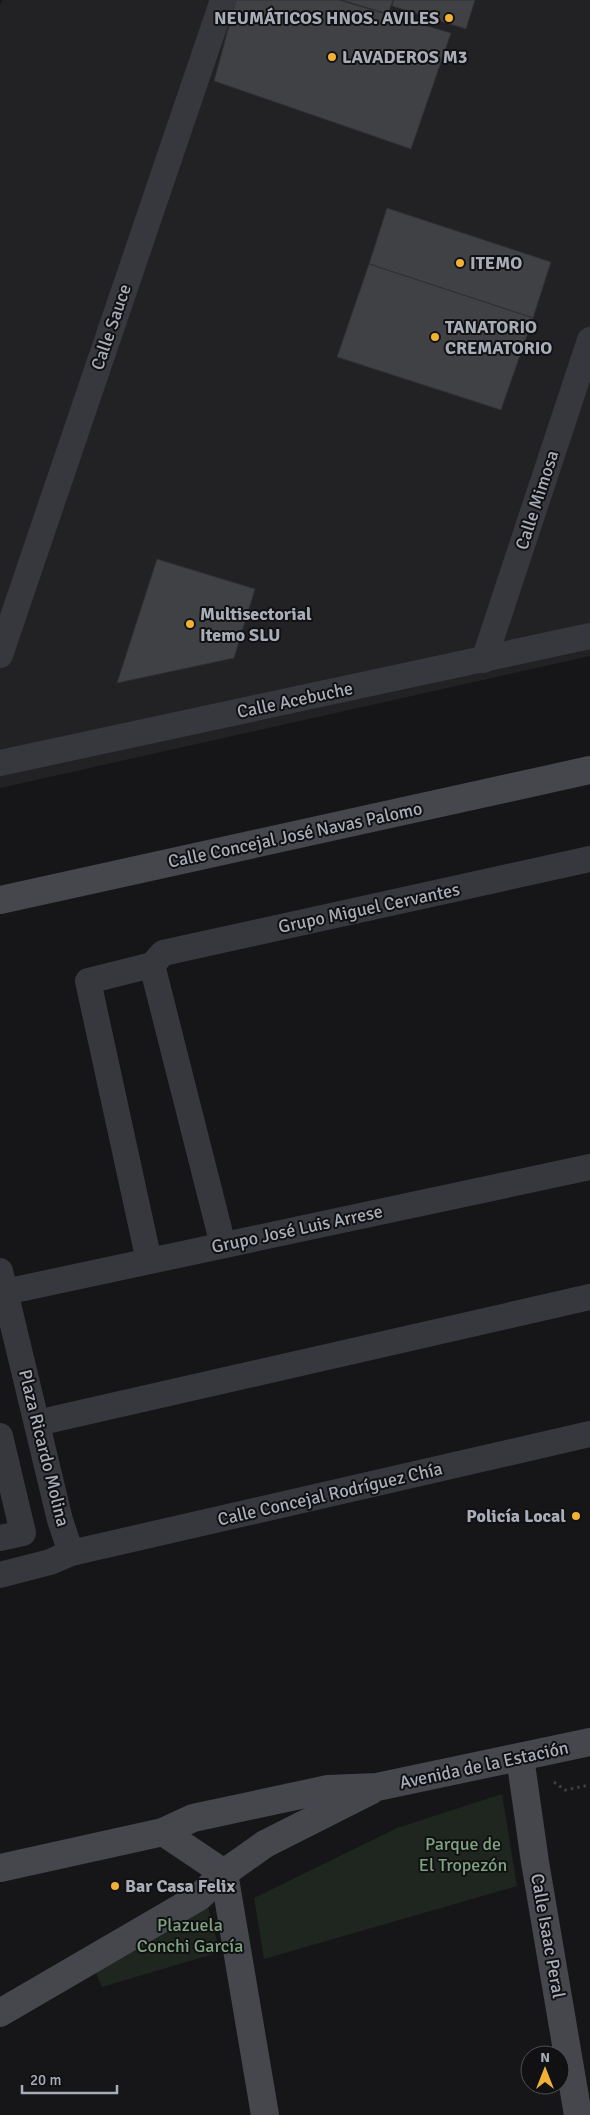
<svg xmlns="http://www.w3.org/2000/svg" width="590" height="2115" viewBox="0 0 590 2115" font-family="Signika,sans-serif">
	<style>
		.built { fill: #222225 }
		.green { fill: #1e261f }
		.building { fill: #404145; stroke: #303034 }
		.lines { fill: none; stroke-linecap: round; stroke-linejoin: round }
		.path { stroke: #3d3f44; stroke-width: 3; stroke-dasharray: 2.5 4; stroke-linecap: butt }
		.street { stroke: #37383d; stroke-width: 26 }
		.secondary { stroke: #45474d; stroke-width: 28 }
		.poi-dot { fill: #f2b134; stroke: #111113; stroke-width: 2 }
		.labels { text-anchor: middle; stroke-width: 4; stroke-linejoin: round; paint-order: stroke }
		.poi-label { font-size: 18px; font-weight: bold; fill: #a8adb8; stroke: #111113; text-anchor: start }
		.street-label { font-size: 18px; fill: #a8adb8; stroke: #111113 }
		.park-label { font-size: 18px; fill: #7fa381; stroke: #111113 }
	</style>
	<rect width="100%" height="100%" fill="#161618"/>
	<path class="built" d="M2,0h588v656l-590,132v-783z"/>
	<g class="green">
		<path d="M502,1794l15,92 -253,73 -10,-61 143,-70z"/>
		<path d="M206,1899l14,53 -118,35 -10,-23z"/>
	</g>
	<g class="building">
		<path d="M236,0h103l112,33 -40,116 -197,-68z"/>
		<path d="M342,0h51l-5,14z"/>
		<path d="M394,0h81l-9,29 -74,-23z"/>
		<path d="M387,208l164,54 -18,56 -164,-54z"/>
		<path d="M369,264l164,54 -32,92 -164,-53z"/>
		<path d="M157,559l98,30 -21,69 -117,25z"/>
	</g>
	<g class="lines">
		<path class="path" d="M554,1782l11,8 25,-5"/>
		<g class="street">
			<path d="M0,655l223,-655"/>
			<path d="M484,660l106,-320"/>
			<path d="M0,763l590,-127"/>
			<path d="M223,1245l-71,-280 11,-12 427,-94"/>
			<path d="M149,1261l-61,-280 64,-16"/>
			<path d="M0,1271l60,249 11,33"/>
			<path d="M5,1292l585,-125"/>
			<path d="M37,1423l553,-126"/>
			<path d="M0,1436l23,97 -23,5"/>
			<path d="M0,1575l50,-13 21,-9 519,-119"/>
		</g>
		<g class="secondary">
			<path d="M0,900l590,-130"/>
			<path d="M520,1757l15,105 43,253"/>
			<path d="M163,1832l61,41"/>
			<path d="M0,1868l163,-36 30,-14 135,-29 49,-2 213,-45"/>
			<path d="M224,1873l41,242"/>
			<path d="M0,2013l199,-116 25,-24 41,-29 105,-53"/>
		</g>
	</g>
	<g class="poi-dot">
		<circle cx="449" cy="18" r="5"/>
		<circle cx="332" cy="57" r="5"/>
		<circle cx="460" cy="263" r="5"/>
		<circle cx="435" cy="337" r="5"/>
		<circle cx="190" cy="624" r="5"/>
		<circle cx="576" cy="1516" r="5"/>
		<circle cx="115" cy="1886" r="5"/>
	</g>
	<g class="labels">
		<g class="poi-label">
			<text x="439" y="24" text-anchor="end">NEUMÁTICOS HNOS. AVILES</text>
			<text x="342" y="63">LAVADEROS M3</text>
			<text x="470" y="269">ITEMO</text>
			<text x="445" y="333">TANATORIO<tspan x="445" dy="21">CREMATORIO</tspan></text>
			<text x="200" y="620">Multisectorial<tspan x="200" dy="21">Itemo SLU</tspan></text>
			<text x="566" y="1522" text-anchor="end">Policía Local</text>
			<text x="125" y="1892">Bar Casa Felix</text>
		</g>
		<g class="street-label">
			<text transform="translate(111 327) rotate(-71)" y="6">Calle Sauce</text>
			<text transform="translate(537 500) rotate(-72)" y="6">Calle Mimosa</text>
			<text transform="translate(295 700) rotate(-12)" y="6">Calle Acebuche</text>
			<text transform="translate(295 835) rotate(-12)" y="6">Calle Concejal José Navas Palomo</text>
			<text transform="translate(369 908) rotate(-12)" y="6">Grupo Miguel Cervantes</text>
			<text transform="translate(297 1229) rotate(-12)" y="6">Grupo José Luis Arrese</text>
			<text transform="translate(44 1448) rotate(76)" y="6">Plaza Ricardo Molina</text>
			<text transform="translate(330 1494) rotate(-13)" y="6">Calle Concejal Rodríguez Chía</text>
			<text transform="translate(484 1765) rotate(-12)" y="6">Avenida de la Estación</text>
			<text transform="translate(548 1936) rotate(80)" y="6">Calle Isaac Peral</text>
		</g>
		<g class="park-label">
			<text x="463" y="1850">Parque de<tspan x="463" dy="21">El Tropezón</tspan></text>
			<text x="190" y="1931">Plazuela<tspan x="190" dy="21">Conchi García</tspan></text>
		</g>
	</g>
	<g transform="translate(545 2070)"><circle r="24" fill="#111113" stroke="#4d4f55"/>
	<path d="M0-4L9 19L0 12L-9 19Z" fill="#f2b134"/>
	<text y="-8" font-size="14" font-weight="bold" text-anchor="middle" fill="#a8adb8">N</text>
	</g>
	<path d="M22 2085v8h95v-8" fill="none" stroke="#a8adb8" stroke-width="2.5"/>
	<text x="30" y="2085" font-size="15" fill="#a8adb8" stroke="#111113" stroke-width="4" paint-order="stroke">20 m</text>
</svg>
